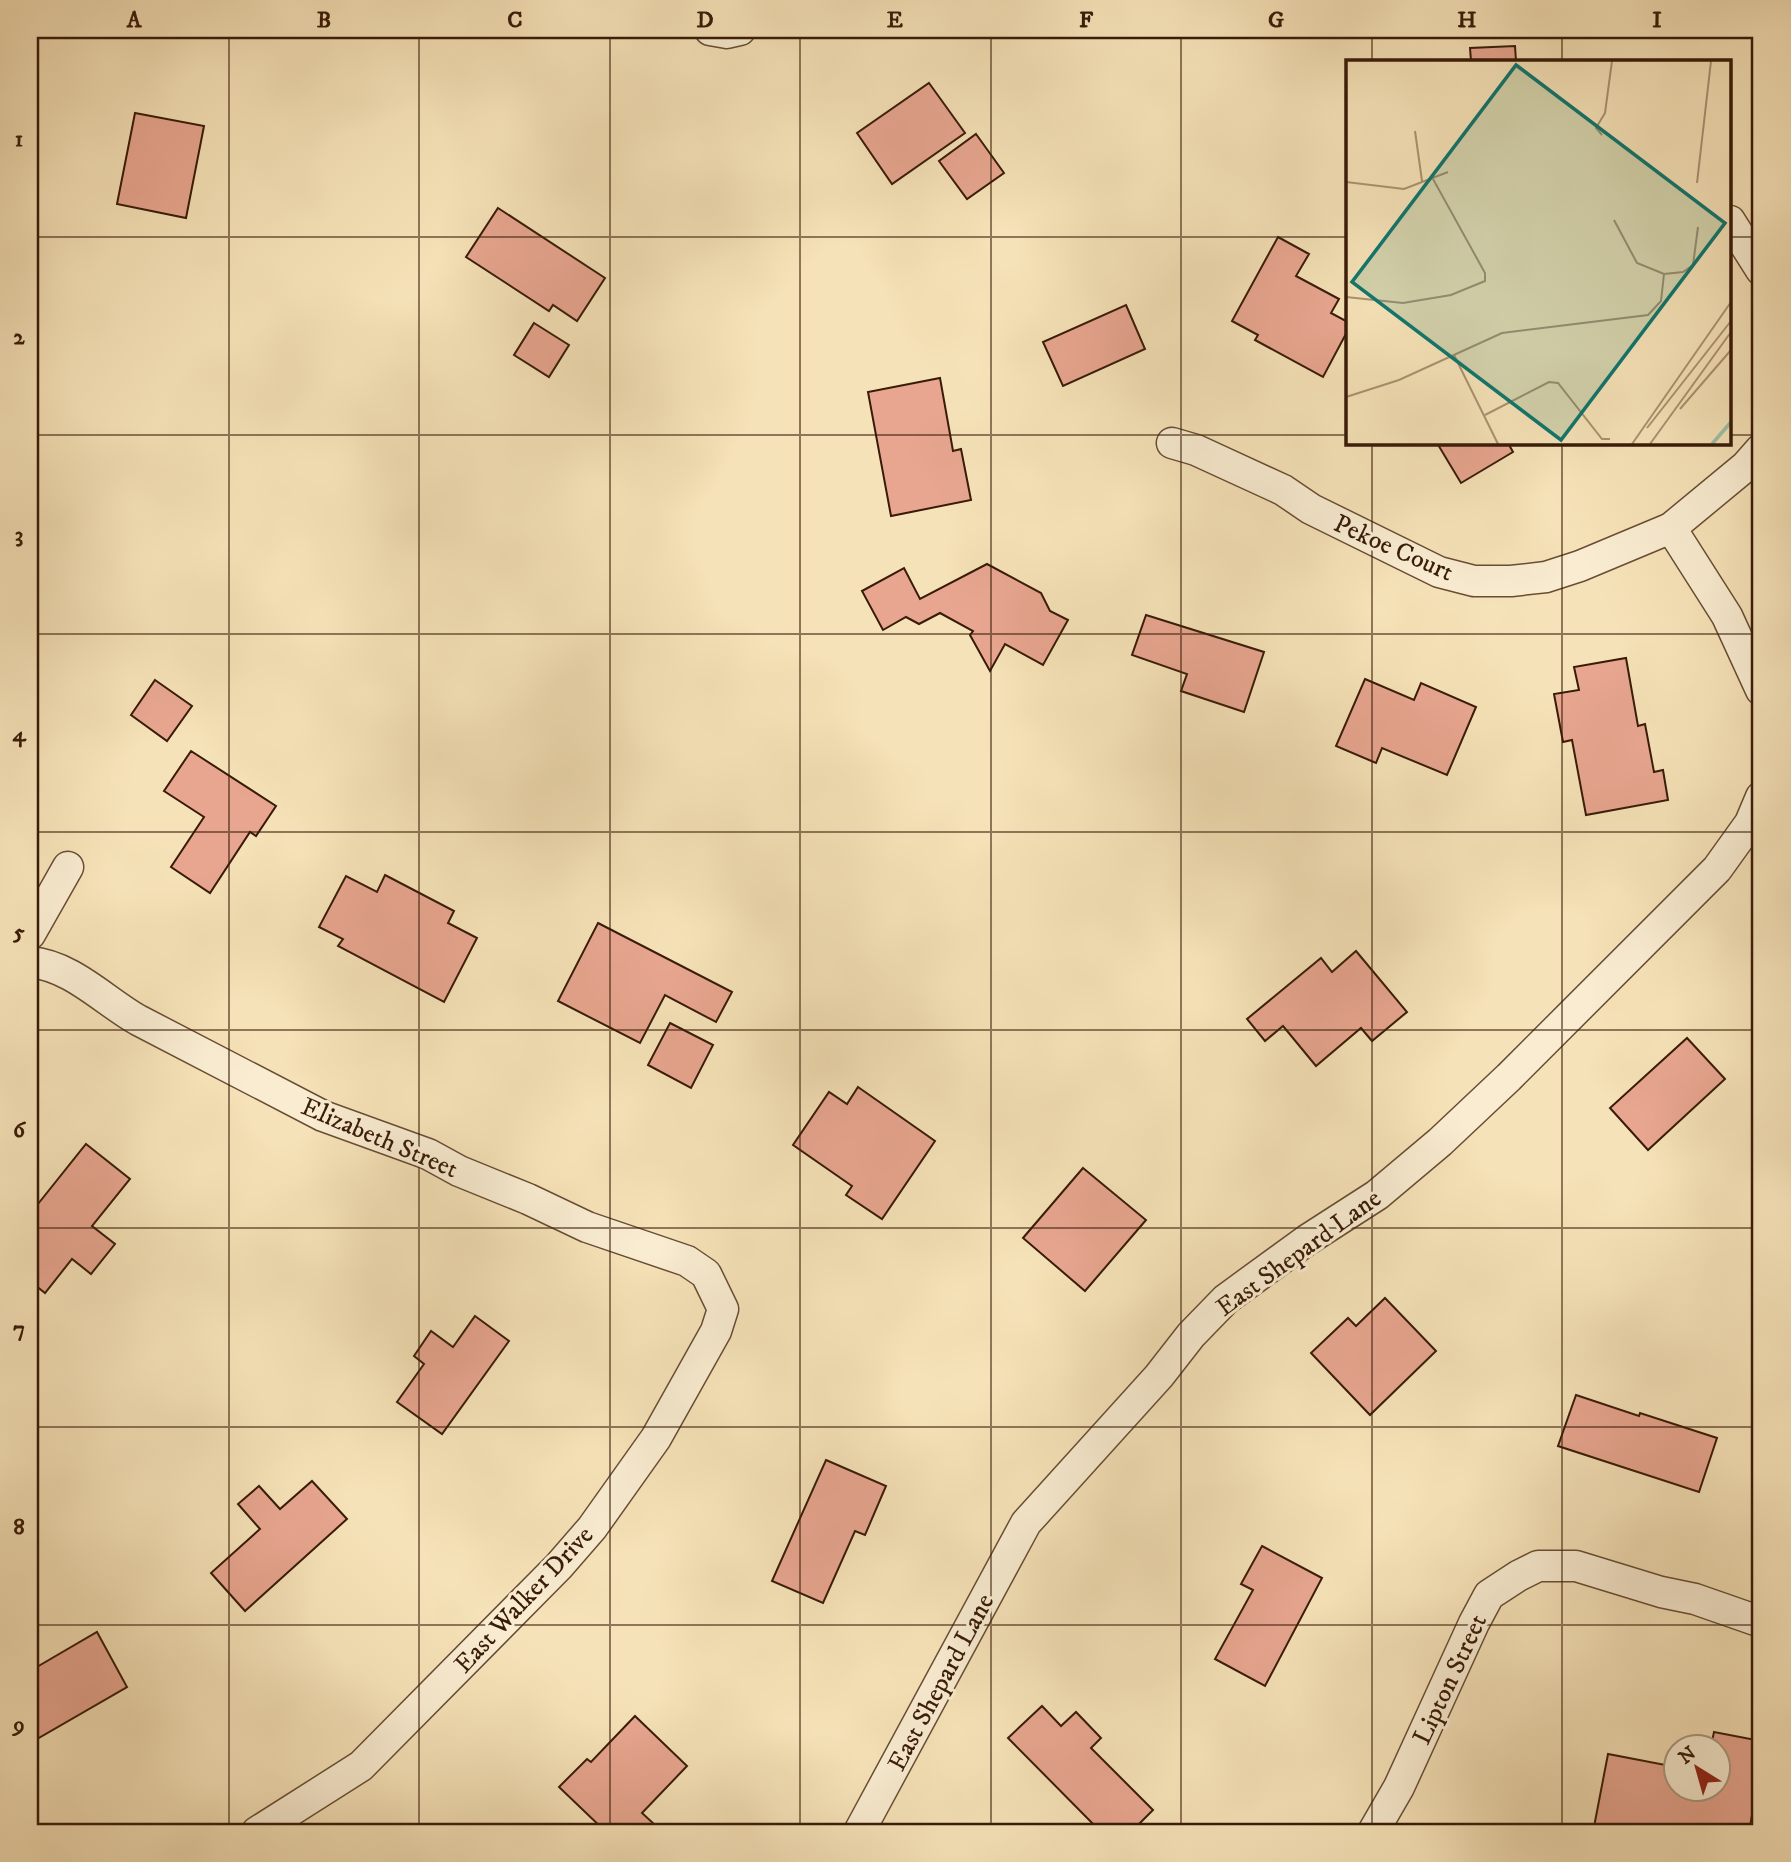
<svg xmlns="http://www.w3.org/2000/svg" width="1791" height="1862" viewBox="0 0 1791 1862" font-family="'IM FELL DW Pica',serif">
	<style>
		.building { fill: #e8a690; stroke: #381b08; stroke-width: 2 }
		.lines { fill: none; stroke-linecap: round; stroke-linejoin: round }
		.street-casing { stroke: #684d34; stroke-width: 33 }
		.street { stroke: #f9ecd1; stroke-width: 30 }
		.grid { fill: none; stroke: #381b08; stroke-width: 2; stroke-opacity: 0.55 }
		.labels { text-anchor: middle; stroke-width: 6; stroke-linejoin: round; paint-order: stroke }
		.street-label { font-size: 26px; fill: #381b08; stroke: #f9ecd1 }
		.inset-river { fill: none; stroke: #9ebfa9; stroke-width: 3.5 }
		.inset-road { fill: none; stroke: #aa9272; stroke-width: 2 }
		.view { fill: #0f766e; fill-opacity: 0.15; stroke: #0f766e; stroke-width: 3.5 }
		.inset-edge { fill: none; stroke: #381b08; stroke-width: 3.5 }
		.neatline { fill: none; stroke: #381b08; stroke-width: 2.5 }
		.grid-label { font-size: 23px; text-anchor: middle; font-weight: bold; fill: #381b08 }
	</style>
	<rect width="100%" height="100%" fill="#f6e2b8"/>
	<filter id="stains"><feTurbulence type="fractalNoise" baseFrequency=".00286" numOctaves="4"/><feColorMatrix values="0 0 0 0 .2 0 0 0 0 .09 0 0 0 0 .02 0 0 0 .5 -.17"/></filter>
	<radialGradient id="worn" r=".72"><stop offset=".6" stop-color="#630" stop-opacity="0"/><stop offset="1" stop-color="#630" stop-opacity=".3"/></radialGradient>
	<g class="building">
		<path d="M1515,46l1,15h-45l-1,-13z"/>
		<path d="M929,83l36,50 -73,51 -35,-51z"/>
		<path d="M135,113l69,13 -18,92 -69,-14z"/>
		<path d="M976,134l28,39 -37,26 -28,-38z"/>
		<path d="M498,208l107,70 -28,43 -24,-16 -4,6 -83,-54z"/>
		<path d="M1278,237l31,17 -13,22 43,23 -8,14 17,9v8l-25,47 -68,-37 3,-5 -26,-14z"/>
		<path d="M1126,305l19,44 -82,37 -20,-44z"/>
		<path d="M534,323l35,22 -20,32 -35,-22z"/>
		<path d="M940,378l13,73 8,-2 10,51 -80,16 -23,-124z"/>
		<path d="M1437,443h71l5,9 -52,31z"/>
		<path d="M987,564l54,29 9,18 18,9 -25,45 -38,-21 -15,27 -20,-36 3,-4 -33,-18 -21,11 -13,-7 -23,13 -21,-39 42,-23 16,31z"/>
		<path d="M1146,615l118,37 -20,60 -63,-21 6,-17 -55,-19z"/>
		<path d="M1626,658l12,68 7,-2 9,48 9,-2 5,30 -82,15 -14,-75 -9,2 -9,-48 25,-4 -5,-23z"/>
		<path d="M1365,679l49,21 7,-17 55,24 -29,68 -65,-27 -6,15 -40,-17z"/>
		<path d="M155,680l37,26 -25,35 -36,-26z"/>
		<path d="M191,751l85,55 -20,30 -6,-4 -40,61 -39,-26 33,-50 -40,-26z"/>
		<path d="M385,875l69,36 -6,12 29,15 -33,64 -106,-56 5,-7 -24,-12 27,-51 31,16z"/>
		<path d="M598,923l134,69 -16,30 -51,-27 -25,48 -82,-42z"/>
		<path d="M1356,951l51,61 -35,29 -11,-13 -45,38 -33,-40 -18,15 -18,-22 74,-61 11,14z"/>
		<path d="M670,1023l43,22 -22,43 -43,-23z"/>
		<path d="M1687,1038l38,41 -77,71 -38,-42z"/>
		<path d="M858,1087l77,54 -53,78 -36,-24 6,-9 -59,-41 36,-53 18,12z"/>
		<path d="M86,1144l44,35 -38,47 23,18 -24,30 -19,-15 -27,34 -15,-12v-67z"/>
		<path d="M1083,1168l63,52 -61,71 -62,-53z"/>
		<path d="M1385,1298l51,53 -66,64 -59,-62 37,-35 8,8z"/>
		<path d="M475,1316l34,25 -67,93 -45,-32 27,-38 -10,-8 17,-25 22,16z"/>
		<path d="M1576,1395l63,21 1,-3 77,25 -18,54 -141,-46z"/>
		<path d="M826,1460l60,26 -21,49 -10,-4 -32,72 -51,-22z"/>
		<path d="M312,1481l35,38 -102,92 -34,-38 49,-44 -22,-25 21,-18 21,23z"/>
		<path d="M1262,1546l60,32 -57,108 -50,-27 38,-69 -12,-6z"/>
		<path d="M97,1632l30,55 -97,56v-72z"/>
		<path d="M1042,1706l19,20 15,-14 25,26 -10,10 62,62 -22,22h-30l-93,-94z"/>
		<path d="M635,1716l52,50 -45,47 12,11 -7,8h-41l-47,-45 28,-28 4,3z"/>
		<path d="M1714,1732l47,9v25l-12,66h-77l-29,-5 -1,5h-49l15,-78 68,13v21h42v-42h-7z"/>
	</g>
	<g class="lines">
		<defs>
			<g id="street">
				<path d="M710,30l17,3 13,-3"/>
				<path d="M1730,221l31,49"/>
				<path d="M1172,443l24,7 87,40 28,19 128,63 35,9h37l35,-4 34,-11 91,-38 75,-62 15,-17"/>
				<path d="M1671,528l56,88 34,74"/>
				<path d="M30,934l38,-67"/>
				<path d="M30,962c42,4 73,38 108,58l185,96 105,38 31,17 69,28 59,28 100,34 19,13 17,35 -7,22 -60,107 -64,90 -33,38 -198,200 -104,66"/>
				<path d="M859,1832l167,-309 133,-147 32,-41 35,-36 81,-59 70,-45 63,-53 69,-65 208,-208 33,-46 11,-26"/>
				<path d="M1373,1832l26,-45 75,-164 15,-28 29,-19 20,-10h38l85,26 34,7 66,23"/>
			</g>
		</defs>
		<use href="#street" class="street-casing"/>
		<use href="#street" class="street"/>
	</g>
	<path class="grid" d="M229,30v1802M419,30v1802M610,30v1802M800,30v1802M991,30v1802M1181,30v1802M1372,30v31M1562,30v31M30,237h1318M1730,237h31M30,435h1318M1730,435h31M1372,443v1389M1562,443v1389M30,634h1731M30,832h1731M30,1030h1731M30,1228h1731M30,1427h1731M30,1625h1731"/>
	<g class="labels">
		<g class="street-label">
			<text transform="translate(1394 547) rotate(24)" y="9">Pekoe Court</text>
			<text transform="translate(380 1137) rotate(23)" y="9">Elizabeth Street</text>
			<text transform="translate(1298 1252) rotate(-36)" y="9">East Shepard Lane</text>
			<text transform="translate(523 1599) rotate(-47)" y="9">East Walker Drive</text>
			<text transform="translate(1449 1679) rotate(-65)" y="9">Lipton Street</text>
			<text transform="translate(940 1682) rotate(-62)" y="9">East Shepard Lane</text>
		</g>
	</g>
	<g transform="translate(1346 60)">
		<rect width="385" height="385" fill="#f6e2b8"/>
		<path class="inset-river" d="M366,384l19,-22"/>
		<path class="inset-road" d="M69,71l7,50M256,75l-6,-7 9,-15 7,-52M0,122l58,7 44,-17M351,123l14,-122M268,160l23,43 27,11 19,-2 10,-7 5,-38M0,237l57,6 48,-8 34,-14v-8l-52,-94M108,295l44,89M0,337l53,-17 103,-47 146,-18 13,-14 3,-27M334,349l51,-59M139,355l64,-33 9,1 44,56h8M301,368l84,-107M286,384l99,-142M304,384l81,-112"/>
		<path class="view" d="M170,5l209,158 -164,217 -209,-158z"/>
		<rect width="385" height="385" class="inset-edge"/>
	</g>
	<rect width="1791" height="1862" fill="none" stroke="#f6e2b8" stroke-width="77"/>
	<g transform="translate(1697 1768) rotate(323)"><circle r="33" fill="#f9ecd1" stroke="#ac9881" stroke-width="2"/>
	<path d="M0-5L12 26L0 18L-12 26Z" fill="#8f2418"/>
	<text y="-10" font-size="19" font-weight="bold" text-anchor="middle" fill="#381b08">N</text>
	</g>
	<rect x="38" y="38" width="1714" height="1786" class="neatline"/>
	<g class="grid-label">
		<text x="134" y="27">A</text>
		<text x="324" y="27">B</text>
		<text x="515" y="27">C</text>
		<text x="705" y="27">D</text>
		<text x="895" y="27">E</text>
		<text x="1086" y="27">F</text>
		<text x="1276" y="27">G</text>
		<text x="1467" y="27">H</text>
		<text x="1657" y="27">I</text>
		<text x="19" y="146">1</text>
		<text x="19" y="344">2</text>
		<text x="19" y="542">3</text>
		<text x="19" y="741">4</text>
		<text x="19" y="939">5</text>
		<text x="19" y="1137">6</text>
		<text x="19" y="1336">7</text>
		<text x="19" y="1534">8</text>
		<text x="19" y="1732">9</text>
	</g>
	<rect width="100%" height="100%" filter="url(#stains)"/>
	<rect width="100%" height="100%" fill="url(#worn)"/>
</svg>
